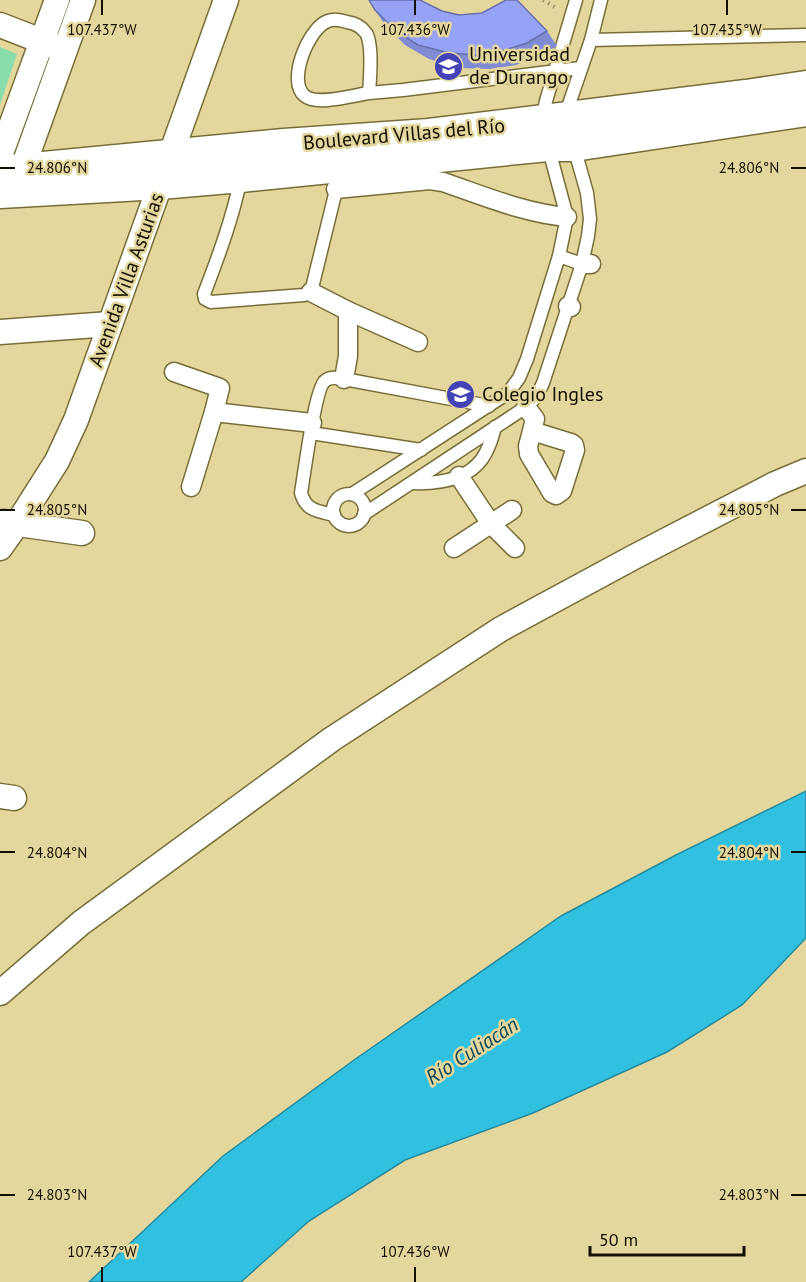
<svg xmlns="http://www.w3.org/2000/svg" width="806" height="1282" viewBox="0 0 806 1282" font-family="'PT Sans',sans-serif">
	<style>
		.park { fill: #89ddab }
		.water { fill: #31c0e0; stroke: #288b9d; stroke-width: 1.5 }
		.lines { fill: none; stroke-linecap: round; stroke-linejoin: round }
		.service-casing { stroke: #796d37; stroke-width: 15 }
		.pedestrian-casing { stroke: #796d37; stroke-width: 21 }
		.minor-casing { stroke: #796d37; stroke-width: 27 }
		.tertiary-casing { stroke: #796d37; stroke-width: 33 }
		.path { stroke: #9b9166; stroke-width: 4; stroke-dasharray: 1.5 4.5; stroke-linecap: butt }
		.service { stroke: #fff; stroke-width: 12 }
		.pedestrian { stroke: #fff; stroke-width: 18 }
		.minor { stroke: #fff; stroke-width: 24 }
		.tertiary { stroke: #fff; stroke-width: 30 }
		.wall { fill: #818bd4 }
		.building { fill: #96a2f6; stroke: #6971ac; stroke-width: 1.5 }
		.ticks { fill: none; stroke: #140f00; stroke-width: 2 }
		.labels { text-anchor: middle; stroke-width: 5; stroke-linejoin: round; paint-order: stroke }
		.poi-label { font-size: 20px; fill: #140f00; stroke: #e4d79e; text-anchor: start }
		.street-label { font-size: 20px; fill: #140f00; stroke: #e4d79e }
		.water-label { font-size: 21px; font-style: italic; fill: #0a4754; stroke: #e4d79e }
		.ticks-label { font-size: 15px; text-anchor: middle; fill: #140f00; stroke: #e4d79e; stroke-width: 5; stroke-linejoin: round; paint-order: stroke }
	</style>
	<rect width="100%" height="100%" fill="#e4d79e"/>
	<path class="park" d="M0,47l17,7 -17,51z"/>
	<path class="water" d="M806,791v147l-64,67 -75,47 -134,61 -128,47 -96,61 -68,61h-152l134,-126 131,-96 207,-144 115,-61z"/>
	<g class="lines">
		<defs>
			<g id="service">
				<path d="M591,40l215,-5"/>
				<path d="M369,93c-15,2 -52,13 -64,3 -19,-14 4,-69 23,-75 5,-2 13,-1 19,1 7,1 14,4 19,11 7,11 4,46 3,60l34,-3 178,-22"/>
				<path d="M565,116l26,-76 10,-40"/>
				<path d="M542,120l4,-19 30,-101"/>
				<path d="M241,177c-8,40 -22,78 -37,117l1,5 6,3 93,-7 7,-3 27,-110"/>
				<path d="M559,256l23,8"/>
				<path d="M311,433l110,17"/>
				<path d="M412,483c25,1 54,-2 70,-24 7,-10 10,-21 13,-32"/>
				<path d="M352,494l156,-101 11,-15 8,-19 32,-103 8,-39 -19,-71"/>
				<circle cx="349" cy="510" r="16"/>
				<path d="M364,514l162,-107 11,-11 6,-13 39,-119 6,-28 2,-17 -3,-26 -13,-46"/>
				<path d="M334,515c-16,-4 -28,-4 -33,-22 3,-17 14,-105 24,-112 5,-5 13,-3 19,-2l145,27"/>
			</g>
			<g id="pedestrian">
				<path d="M336,189l94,-9 13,2c41,14 81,31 124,35"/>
				<path d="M582,264h9"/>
				<path d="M311,292l37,19 70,31"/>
				<path d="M568,306l3,1"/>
				<path d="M174,372l46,16 -6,24"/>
				<path d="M344,379l4,-23v-45"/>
				<path d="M526,407l9,12 -3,12 39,12 3,2 1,5 -13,41 -6,4 -4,-2 -23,-39 -1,-8 4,-15"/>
				<path d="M459,476l32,48 24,24"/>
				<path d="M191,487l23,-75 98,11"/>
				<path d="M454,548l58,-38"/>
			</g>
			<g id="minor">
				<path d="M0,25l57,22"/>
				<path d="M0,156l57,-156"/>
				<path d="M17,184l66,-184"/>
				<path d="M0,332l110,-8"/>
				<path d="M4,522l78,11"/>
				<path d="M0,548l17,-24 40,-63 19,-41 150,-420"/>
				<path d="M0,796l14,2"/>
				<path d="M0,993l81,-70 251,-184 169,-110 133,-72 141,-73 31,-13"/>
			</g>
			<g id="tertiary">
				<path d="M0,171l284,-27 145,-10 317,-39 60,-9"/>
				<path d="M0,193l160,-9 81,-7 307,-31h26l232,-35"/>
			</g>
		</defs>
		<use href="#service" class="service-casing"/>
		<use href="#pedestrian" class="pedestrian-casing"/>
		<use href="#minor" class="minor-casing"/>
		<use href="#tertiary" class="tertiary-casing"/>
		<path class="path" d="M543,0l15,9"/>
		<use href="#service" class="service"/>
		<use href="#pedestrian" class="pedestrian"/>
		<use href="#minor" class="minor"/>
		<use href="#tertiary" class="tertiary"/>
	</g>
	<path class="wall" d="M375,10l67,1 105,20 10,15 -20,11 -21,8 -27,4 -29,-1 -31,-9 -24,-14 -20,-20z"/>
	<path class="building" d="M369,0h51l22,11 17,4 23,-2 24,-13h11l30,31 -20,12 -22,7 -27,5 -29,-2 -31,-8 -23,-15 -20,-20z"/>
	<path class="ticks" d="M102,0v15M415,0v15M727,0v15M0,168h15M791,168h15M0,510h15M791,510h15M0,852h15M791,852h15M0,1195h15M791,1195h15M102,1267v15M415,1267v15"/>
	<defs>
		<symbol id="university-disc" viewBox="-11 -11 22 22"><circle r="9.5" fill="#4342b7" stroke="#e4d79e"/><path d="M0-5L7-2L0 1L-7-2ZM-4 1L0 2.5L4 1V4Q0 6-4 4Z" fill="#fff"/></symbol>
		<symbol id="school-disc" viewBox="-11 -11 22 22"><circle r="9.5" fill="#4342b7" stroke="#e4d79e"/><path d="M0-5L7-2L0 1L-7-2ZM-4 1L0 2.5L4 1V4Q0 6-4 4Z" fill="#fff"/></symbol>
	</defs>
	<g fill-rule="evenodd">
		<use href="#university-disc" x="432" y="50" width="33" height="33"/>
		<use href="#school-disc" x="444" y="378" width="33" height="33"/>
	</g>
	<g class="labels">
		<g class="poi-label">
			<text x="469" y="61">Universidad<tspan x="469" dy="23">de Durango</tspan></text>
			<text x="482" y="401">Colegio Ingles</text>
		</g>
		<g class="street-label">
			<text transform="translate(404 134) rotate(-5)" y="7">Boulevard Villas del Río</text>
			<text transform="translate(126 280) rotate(-70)" y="7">Avenida Villa Asturias</text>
		</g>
		<g class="water-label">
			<text transform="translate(472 1051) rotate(-33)" y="7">Río Culiacán</text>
		</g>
	</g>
	<g class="ticks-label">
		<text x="102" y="35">107.437°W</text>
		<text x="415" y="35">107.436°W</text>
		<text x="727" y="35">107.435°W</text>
		<text x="57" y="173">24.806°N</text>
		<text x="749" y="173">24.806°N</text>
		<text x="57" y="515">24.805°N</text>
		<text x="749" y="515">24.805°N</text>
		<text x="57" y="858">24.804°N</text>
		<text x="749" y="858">24.804°N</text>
		<text x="57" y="1200">24.803°N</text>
		<text x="749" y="1200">24.803°N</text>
		<text x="102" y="1257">107.437°W</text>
		<text x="415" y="1257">107.436°W</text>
	</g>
	<path d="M590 1246v9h154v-9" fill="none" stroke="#140f00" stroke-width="3"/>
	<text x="599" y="1246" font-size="18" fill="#140f00" stroke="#e4d79e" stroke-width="4.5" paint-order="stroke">50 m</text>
</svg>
